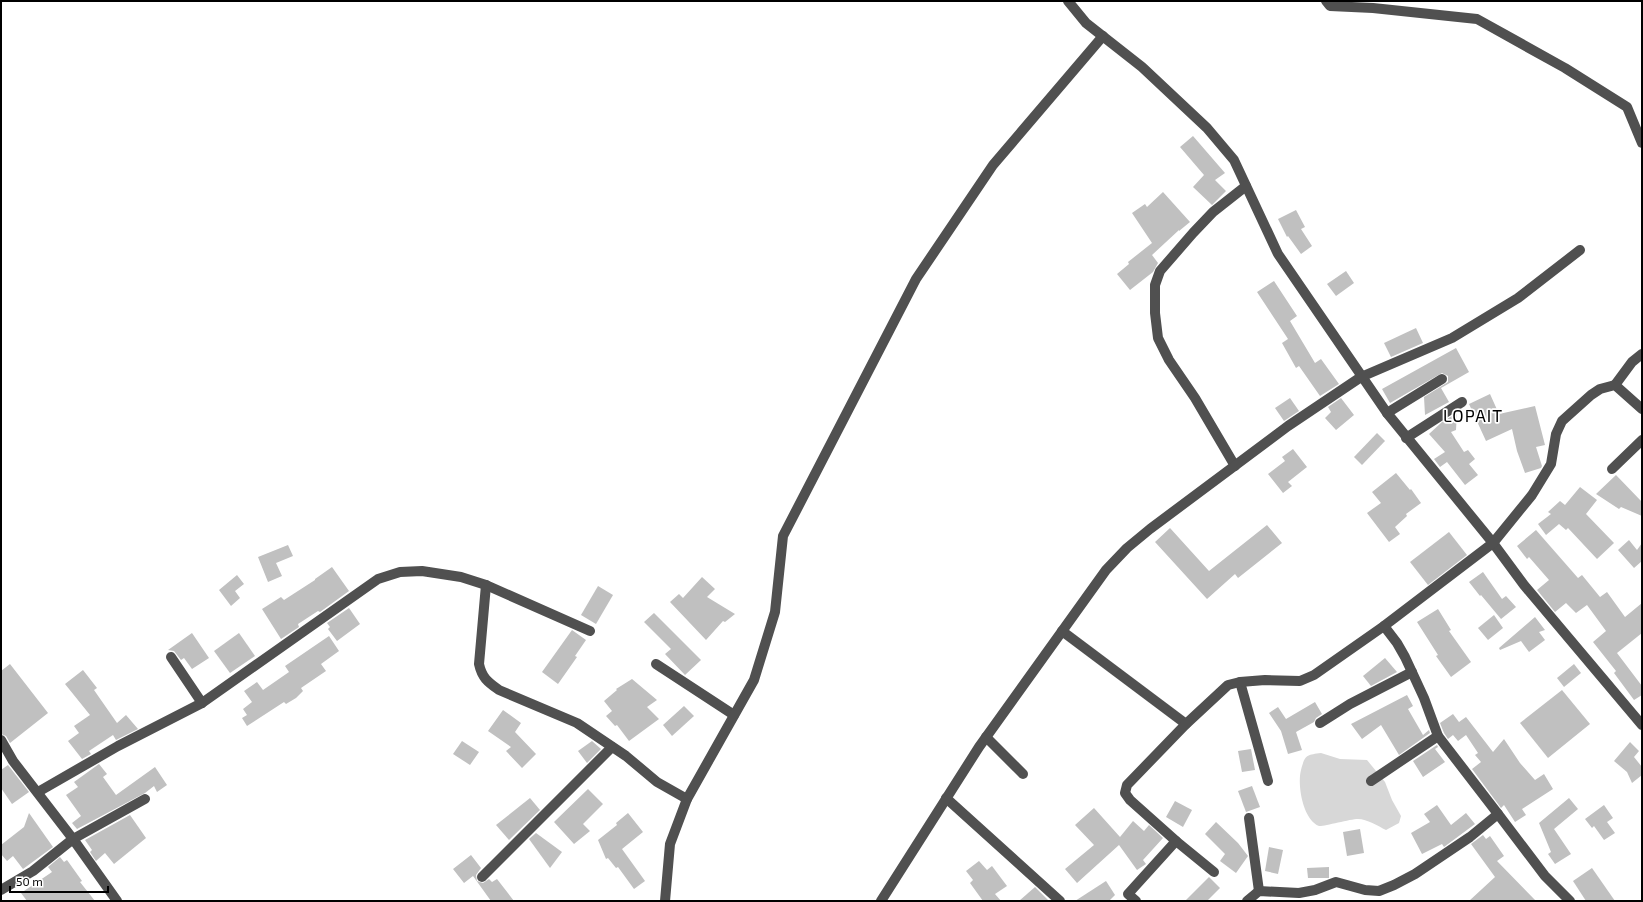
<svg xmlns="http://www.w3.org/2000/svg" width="1643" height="902" viewBox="0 0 1643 902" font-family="'Exo 2',sans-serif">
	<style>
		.green { fill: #d7d7d7 }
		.building { fill: #c0c0c0 }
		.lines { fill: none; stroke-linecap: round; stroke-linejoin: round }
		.minor { stroke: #505050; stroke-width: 10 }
		.labels { text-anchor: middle; stroke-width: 3.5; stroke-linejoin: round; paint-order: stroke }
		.quarter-label { font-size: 17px; letter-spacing: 1px; fill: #000; stroke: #fff }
	</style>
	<rect width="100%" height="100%" fill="#fff"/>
	<path class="green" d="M1321,753l19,6 27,1 18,22 7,18 9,16 -2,7 -13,7c-8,-4 -19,-11 -28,-11 -8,0 -36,8 -39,7 -16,-6 -22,-41 -18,-56 4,-15 5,-15 20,-17z"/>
	<g class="building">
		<path d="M1193,136l32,37 -10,7 11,11 -14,14 -19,-18 11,-12 -24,-28z"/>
		<path d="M1163,192l27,30 -11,9v-1l-27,25 6,8 -5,9 -23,18 -13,-16 12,-10 -1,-2 24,-19 -20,-30 13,-9 2,3z"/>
		<path d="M1296,210l9,17 -4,2 11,17 -11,8 -13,-18 -1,1 -9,-18z"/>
		<path d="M1346,271l8,12 -18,13 -9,-12z"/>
		<path d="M1274,281l23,35 -7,5 25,42 6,-4 18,25 -19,12 -21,-30 -3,2 -14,-25 6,-4 -31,-47z"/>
		<path d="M1416,328l7,15 -32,14 -7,-14z"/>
		<path d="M1456,348l13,24 -28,16 8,14 -24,13 -1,-18 24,-15v-6l-6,-3 -52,30 -8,-14z"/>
		<path d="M1490,394l9,20 36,-8 10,39 -9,2 6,19 -1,2 -16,5 -8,-22 -5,-22 -26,12 -17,-37z"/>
		<path d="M1290,398l9,13 -15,10 -9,-13z"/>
		<path d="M1341,398l13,17 -18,15 -11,-12 6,-6 -3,-5z"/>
		<path d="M1457,413l-1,17 -5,2 13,20 4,-2 7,9 -6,5 9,11 -13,10 -18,-23 -7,5 -6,-8 11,-7 -16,-18 13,-12z"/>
		<path d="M1377,433l8,8 -23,24 -8,-8z"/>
		<path d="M1293,449l14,18 -19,15 4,4 -9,7 -15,-19 17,-13 -3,-4z"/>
		<path d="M1396,473l14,17 1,-1 10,14 -15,11 1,2 -12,11 5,7 -11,8 -22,-29 14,-10 -9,-11z"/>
		<path d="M1616,475l26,27v14l-21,-9 -2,2 -23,-15z"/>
		<path d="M1580,487l17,13 -11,14 28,29 -17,16 -29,-31 -2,2 -7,-6 -13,11 -8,-11 13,-10 -3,-2 12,-11 5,4z"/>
		<path d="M1267,525l15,18 -44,35 -3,-4 -28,25 -52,-57 15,-14 39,43z"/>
		<path d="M1536,530l42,48 4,-3 18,22 7,-5 18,25 17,-14v30l-25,20 25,33v9l-8,5 -20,-27 2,-2 -23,-29 13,-11 -19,-26 -11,8 -10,-10 -11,9 -18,-22 12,-10 -20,-23 -2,2 -10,-13z"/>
		<path d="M1449,532l18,23 -39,30 -18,-23z"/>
		<path d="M1629,540l8,10 5,-7v18l-8,7 -16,-18z"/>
		<path d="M288,545l5,11 -17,7 6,13 -14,6 -10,-25z"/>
		<path d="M332,567l17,24 -29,21 -2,-1 -20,13 1,3 -18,12 -19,-30 19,-12 3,3 31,-20v-1z"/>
		<path d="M1483,572l19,27 4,-3 10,11 -15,12 -20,-24 -1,1 -11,-14z"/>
		<path d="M237,575l7,9 -9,7 5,7 -9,8 -12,-16z"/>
		<path d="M702,577l13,12 -8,8 28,17 -10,8 -2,-1 -17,19 -36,-38 9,-8 4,4z"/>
		<path d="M598,586l15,9 -17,29 -15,-9z"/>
		<path d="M349,608l11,16 -23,17 -9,-12 2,-2 -3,-4z"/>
		<path d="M1438,609l13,21 -2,1 22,31 -20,15 -15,-21 2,-1 -21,-33z"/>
		<path d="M654,613l47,47 -16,15 -20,-21 6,-5 -27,-27z"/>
		<path d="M1494,615l9,13 -15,12 -10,-12z"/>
		<path d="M1535,617l10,13 -6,2 6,8 -16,12 -8,-11 -21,9 -1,-2z"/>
		<path d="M572,630l14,10 -11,16 2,1 -19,27 -16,-12z"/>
		<path d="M192,633l17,25 -17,11 -8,-11 -3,2 -7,-9 -6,-1z"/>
		<path d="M239,633l16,23 -25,17 -16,-22z"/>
		<path d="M329,636l10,15 -18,13 5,7 -25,17 2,3 -7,7 -10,6 -2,-2 -37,24 -5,-8 5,-3 -4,-6 9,-7 -8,-11 13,-9 6,8 26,-18 -4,-6z"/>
		<path d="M1385,658l12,14 -26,14 -8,-10z"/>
		<path d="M10,664l38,49 -38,30 -4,-7 -5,-2v-63z"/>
		<path d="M1574,664l7,9 -17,14 -7,-9z"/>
		<path d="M83,670l14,18 -3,2 23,33 9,-8 12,14 -22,11 -3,-5 -24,16 2,3 -9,5 -14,-18 11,-8 -5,-7 16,-11 -25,-31z"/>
		<path d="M632,679l25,21 -10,7 12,12 -30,22 -12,-16 -2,1 -9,-10 6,-5 -8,-10 13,-11 -1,-1z"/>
		<path d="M1562,690l28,34 -42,34 -28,-35z"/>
		<path d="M1407,695l6,11 -5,3 15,26 6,-5 1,3 -31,22 -18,-30 -19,14 -11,-15z"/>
		<path d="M1315,702l7,12 -6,4 -2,4 -18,10 6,18 -14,4 -7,-23 -12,-18 9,-6 8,12z"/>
		<path d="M684,706l10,10 -22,20 -9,-11z"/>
		<path d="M503,710l18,13 -6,9 21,22 -14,14 -16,-17 5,-4 -23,-16z"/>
		<path d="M1453,714l6,8 7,-5 27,35 11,-13 16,24 15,17 9,-6 9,15 -31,20 4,6 -11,7 -11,-17 -3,3 -29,-39 9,-7 -6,-7 3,-2 -12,-18 -8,6 -5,-6 -5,4 -4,-6 -4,-10z"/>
		<path d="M462,741l17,11 -9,13 -17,-11z"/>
		<path d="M592,741l9,8 -14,14 -9,-12z"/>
		<path d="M1630,742l9,9 -5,6 8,10v8l-10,8 -5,-11 -13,-11z"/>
		<path d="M1437,745l1,2 -3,2 10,13 -22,15 -10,-16z"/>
		<path d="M1251,749l4,21 -13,2 -4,-21z"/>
		<path d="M99,764l8,10 -4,3 13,18 39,-28 12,18 -10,7 -3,-6 -9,7 -68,36 -5,-6 9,-7 -15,-21 12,-8 -4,-5z"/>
		<path d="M8,765l21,27 -17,12 -11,-16v-18z"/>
		<path d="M1252,786l8,21 -14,5 -8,-21z"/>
		<path d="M588,789l15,15 -20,20 7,7 -16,13 -20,-22z"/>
		<path d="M530,798l10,12 -31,30 -13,-15z"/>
		<path d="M1569,798l9,11 -24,20 17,25 -16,10 -7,-10 3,-2 -12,-29z"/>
		<path d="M1175,801l17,9 -9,17 -17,-10z"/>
		<path d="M1437,805l14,20 15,-12 9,11 -31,23 -2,-3 -20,10 -11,-21 19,-11 -6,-8z"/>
		<path d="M1604,805l9,13 -6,4 8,11 -11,7 -10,-14 -2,2 -7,-9z"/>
		<path d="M1094,808l26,29 13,-16 11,10 5,-6 14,13 -20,22 3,4 -9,6 -18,-25 -42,38 -12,-14 29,-24 -19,-20z"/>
		<path d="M29,813l24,34 -30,22 -10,-13 -6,5 -6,-7v-9l23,-18z"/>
		<path d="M628,813l15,19 -21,17 23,32 -11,8 -16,-22 -2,1 -8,-10 -2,1 -8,-19 19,-15 -1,-2z"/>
		<path d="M130,815l16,23 -32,26 -9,-11 -9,8 -6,-9 2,-2 -7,-10z"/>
		<path d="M1216,822l22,21 10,13 -12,17 -16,-12 5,-7 -20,-20z"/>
		<path d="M1360,829l4,24 -17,3 -4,-24z"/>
		<path d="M536,833l26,19 -12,16 -21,-29z"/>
		<path d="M1483,835l3,4 4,-3 14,20 -7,5 39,40h-67l26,-24 -24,-33z"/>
		<path d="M1269,847l14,3 -5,24 -13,-3z"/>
		<path d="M471,855l10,13 -5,7 1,6 6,2 6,-4 3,3 5,-3 17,22h-23l-18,-25 -9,7 -11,-14z"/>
		<path d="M60,857l4,5 3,-2 15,21 -2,1 15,19h-68l-6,-8 31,-21 -4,-5z"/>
		<path d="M979,861l8,9 5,-4 15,20 -12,8 6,7h-18l-13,-18 3,-3 -7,-9z"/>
		<path d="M1329,867v11h-21l-1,-10z"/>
		<path d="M1592,868l23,33h-29l-13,-20z"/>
		<path d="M1209,877l11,11 -13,13h-22z"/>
		<path d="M1106,881l9,14 -6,6h-34z"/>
		<path d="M1035,887l14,14h-30z"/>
	</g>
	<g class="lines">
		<g class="minor">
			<path d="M1068,1l18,22 56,44 65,61 27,32 44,94 109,159 106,130 31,42 118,140"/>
			<path d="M1326,1l4,5 43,2 104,11 88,49 62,39 15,36"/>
			<path d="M1615,385l17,-23 10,-8"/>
			<path d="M1387,413l55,-34"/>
			<path d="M1406,438l56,-36"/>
			<path d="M1235,466l-40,-68 -26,-38 -11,-22 -3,-25v-28l5,-14 33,-38 20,-21 33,-26"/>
			<path d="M1612,469l30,-29"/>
			<path d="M486,585l-7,79c3,14 9,18 20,26l78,33 49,33 31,26 30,17"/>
			<path d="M1062,631l124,93"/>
			<path d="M171,657l31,46"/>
			<path d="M656,664l78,51"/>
			<path d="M1240,682l28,99"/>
			<path d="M1320,723l30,-19 62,-32"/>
			<path d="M986,737l37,37"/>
			<path d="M1,740l12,21 60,78 44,62"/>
			<path d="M1371,781l67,-45"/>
			<path d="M38,792l80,-46 84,-43 176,-124 22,-7 22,-1 39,6 25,8 104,46"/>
			<path d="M946,798l114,103"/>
			<path d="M1498,814l-60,-78 -14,-38 -19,-41 -8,-14 -13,-17 109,-83 39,-48 19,-31 5,-30 6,-13 29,-26 9,-6 15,-4 27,24"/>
			<path d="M1249,818l10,73"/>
			<path d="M1176,841l38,31"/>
			<path d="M482,877l130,-130"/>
			<path d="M1,890l32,-19 40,-32 72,-40"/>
			<path d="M665,901l5,-57 17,-45 67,-119 21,-68 8,-76 133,-257 77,-114 110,-129"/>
			<path d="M881,901l98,-154 127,-177 21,-22 23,-19 138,-103 73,-49 91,-39 66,-40 62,-48"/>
			<path d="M1136,901l-8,-7 48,-53 -46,-41 -5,-7 2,-8 59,-61 42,-39 12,-3 25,-2 35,1 14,-6 70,-49"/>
			<path d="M1247,901l12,-10 40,2 16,-3 21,-8 29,8 14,1 15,-6 21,-11 55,-37 28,-23 47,62 25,25"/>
		</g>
	</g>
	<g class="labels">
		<g class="quarter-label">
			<text x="1473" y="422">LOPAIT</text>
		</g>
	</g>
	<rect width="1643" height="902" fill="none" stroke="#000000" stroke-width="4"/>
	<path d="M10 886v6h98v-6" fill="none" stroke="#000000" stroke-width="2"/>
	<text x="16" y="886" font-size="12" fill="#000000" stroke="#ffffff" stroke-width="3" paint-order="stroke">50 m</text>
</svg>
